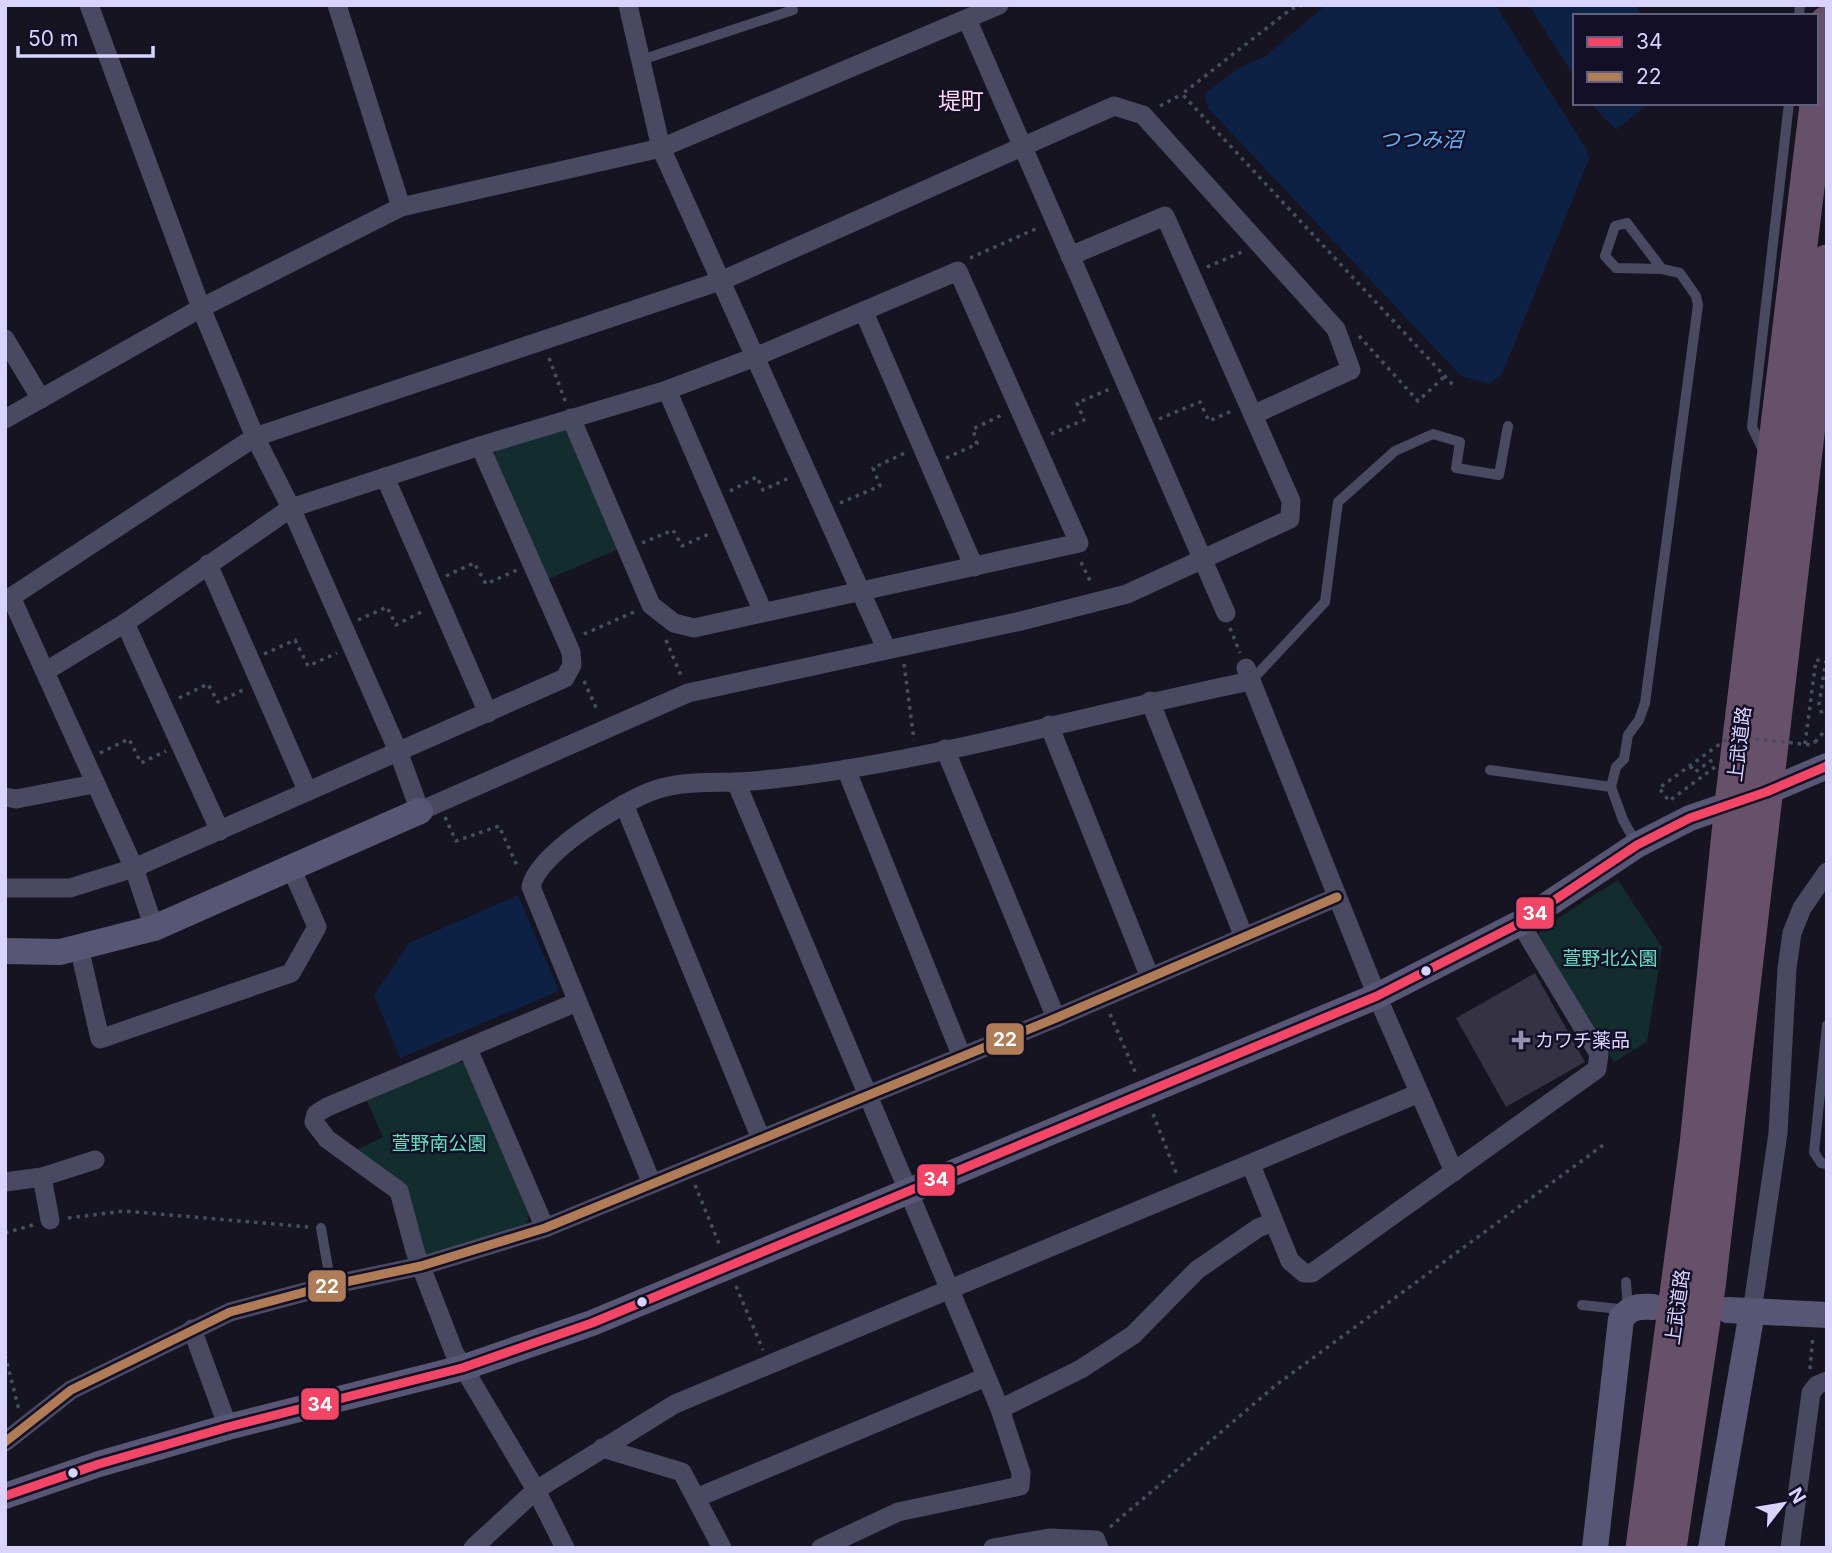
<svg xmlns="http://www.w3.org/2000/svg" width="1832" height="1553" viewBox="0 0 1832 1553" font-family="Inter,'Noto Sans JP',sans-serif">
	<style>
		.green { fill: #132c2d }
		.water { fill: #0d2144 }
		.building { fill: #343243 }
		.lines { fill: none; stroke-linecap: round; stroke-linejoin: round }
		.path { stroke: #44505f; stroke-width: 3.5; stroke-dasharray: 3.5 5; stroke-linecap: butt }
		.lane { stroke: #4a4962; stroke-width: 10 }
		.street { stroke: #4a4962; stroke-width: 19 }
		.secondary { stroke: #575674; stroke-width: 26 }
		.highway { stroke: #67516a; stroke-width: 35 }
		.path-bridge { stroke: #44505f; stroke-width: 3.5; stroke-dasharray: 3.5 5; stroke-linecap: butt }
		.bus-1-casing { stroke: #130f26; stroke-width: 14 }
		.bus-2-casing { stroke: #130f26; stroke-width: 14 }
		.bus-1 { stroke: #f34667; stroke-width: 9 }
		.bus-2 { stroke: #b07c57; stroke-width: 9 }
		.bus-dot { fill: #d9d4ff; stroke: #130f26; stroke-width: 2.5 }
		.poi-dot { fill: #9591b1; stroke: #130f26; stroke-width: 2.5 }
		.labels { text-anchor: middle; stroke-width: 5; stroke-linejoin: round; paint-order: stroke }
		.street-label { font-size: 19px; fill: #d9d4ff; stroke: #130f26 }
		.park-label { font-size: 19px; fill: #5fe0c0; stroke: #130f26 }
		.poi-label { font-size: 19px; fill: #d9d4ff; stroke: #130f26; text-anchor: start }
		.water-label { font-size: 21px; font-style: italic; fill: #62b6ff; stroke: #130f26 }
		.quarter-label { font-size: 23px; fill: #ffd6f0; stroke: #130f26 }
		.line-badge { stroke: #130f26; stroke-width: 2.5 }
		.badge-label { font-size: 19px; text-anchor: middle; font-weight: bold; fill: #fff }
	</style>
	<rect width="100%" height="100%" fill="#161421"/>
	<g class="green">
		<path d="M561,426l10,7 50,115 -77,33 -52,-122 7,-14z"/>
		<path d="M1618,880l44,67 -15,95 -33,20 -76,-128 6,-7z"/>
		<path d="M454,1061l13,3 63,148 -5,16 -94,29 -9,-4 -14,-63 -54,-39 29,-14 -17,-38z"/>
	</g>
	<g class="water">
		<path d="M1326,5h169l92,145 2,9 -87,215 -13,10 -28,-8 -253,-268 -4,-14 35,-26 27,-12z"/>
		<path d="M1529,5h106l7,11h-67v62z"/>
		<path d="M1590,103h59l-33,27z"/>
		<path d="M518,895l41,96 -159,67 -26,-63 35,-52z"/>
	</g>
	<path class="building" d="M1535,973l50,89 -79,45 -50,-89z"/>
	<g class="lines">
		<g class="path">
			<path d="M1303,5l-12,4 -109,85 271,291"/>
			<path d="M1160,106l22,-12"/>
			<path d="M970,258l70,-31"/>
			<path d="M1207,267l35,-15"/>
			<path d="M1359,336l59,65 27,-25"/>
			<path d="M549,358l17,45"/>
			<path d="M1159,419l41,-17 9,19 23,-10"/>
			<path d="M1051,434l33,-14 -7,-17 33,-14"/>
			<path d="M946,458l31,-14 -4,-15 31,-15"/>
			<path d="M730,491l27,-14 6,13 26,-12"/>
			<path d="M840,503l40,-17 -7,-18 34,-16"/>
			<path d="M642,543l31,-13 9,16 29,-13"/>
			<path d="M1081,562l10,21"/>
			<path d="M446,576l28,-13 12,21 31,-14"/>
			<path d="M358,620l29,-13 9,18 29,-15"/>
			<path d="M1230,628l10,25"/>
			<path d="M584,634l50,-22"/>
			<path d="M666,640l16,38"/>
			<path d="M264,654l31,-14 13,26 29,-13"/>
			<path d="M904,664l10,76"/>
			<path d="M584,681l14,31"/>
			<path d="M179,698l29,-14 10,18 27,-13"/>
			<path d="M1815,742l12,-14"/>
			<path d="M1805,744l11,-84 10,1 -7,43 4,13"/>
			<path d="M100,753l29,-14 12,24 25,-12"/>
			<path d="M1690,766l5,6 17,-12"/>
			<path d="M445,817l11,24 43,-15 19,42"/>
			<path d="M1110,1014l26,60"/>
			<path d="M1153,1114l24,61"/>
			<path d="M695,1185l25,61"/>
			<path d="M68,1218l57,-7 183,16"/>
			<path d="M5,1233l28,-8"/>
			<path d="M736,1286l27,64"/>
			<path d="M5,1355l14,55"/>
			<path d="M1810,1369l3,-34"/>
			<path d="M1110,1527l166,-142 330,-242"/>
		</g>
		<g class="lane">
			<path d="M1799,16l1,-11"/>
			<path d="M641,60l152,-50"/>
			<path d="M1763,450l-11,-23 37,-324"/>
			<path d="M1251,681l74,-79 13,-100 57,-51 38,-17 27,8 -4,26 43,7 9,-49"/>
			<path d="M1490,770l121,17 12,33 14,25"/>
			<path d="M1611,787l5,-20 8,-8 4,-24 11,-15 6,-17 53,-398 -2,-9 -16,-23 -18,-4 -35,-46 -12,3 -10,30 11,12 46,1"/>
			<path d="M1827,1025l-13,127 7,11 6,1"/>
			<path d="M321,1228l10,57"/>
			<path d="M1582,1305l46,5 -2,-28"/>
		</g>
		<g class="street">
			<path d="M89,5l112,303 54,129 36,71 107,243 22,60 268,-118 333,-72 106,-27 163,-75 1,-18 -126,-285 -95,40"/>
			<path d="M337,5l64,202"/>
			<path d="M628,5l33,143 225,500"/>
			<path d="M967,19l259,594"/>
			<path d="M864,312l110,255"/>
			<path d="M5,339l36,60"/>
			<path d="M667,390l96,222"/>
			<path d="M5,419l196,-111 200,-101 260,-59 338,-143"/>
			<path d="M385,477l103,236"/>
			<path d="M208,564l99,226"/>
			<path d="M11,597l123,271 20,60"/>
			<path d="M5,601l250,-164 468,-157 391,-174 29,9 193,214 15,41 -96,44"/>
			<path d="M125,623l95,208"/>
			<path d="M1246,668l131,328 77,176"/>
			<path d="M46,671l79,-48 166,-115 189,-62 187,-56 88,-33 203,-86 121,272 -385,85 -20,-5 -23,-18 -80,-187"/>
			<path d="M1150,701l94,236"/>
			<path d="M1049,725l98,245"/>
			<path d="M945,749l111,269"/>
			<path d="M846,769l116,288"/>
			<path d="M736,782l264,627 21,64 -1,13 -122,26 -77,36"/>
			<path d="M5,797l11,2 78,-15"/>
			<path d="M624,804l137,335"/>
			<path d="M5,888h65l64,-20 431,-190 7,-13 -1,-13 -91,-206"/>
			<path d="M79,947l21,92 191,-66 26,-46 -25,-57"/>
			<path d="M468,1049l77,179"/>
			<path d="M1251,1165l39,96 14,12h8l285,-204 2,-15 -79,-131"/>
			<path d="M42,1177l8,43"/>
			<path d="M5,1182l37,-5 53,-17"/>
			<path d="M652,1184l-121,-297c6,-33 89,-84 121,-96 27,-10 56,-8 84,-9 37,-2 75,-7 111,-13 136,-22 269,-61 404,-88"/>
			<path d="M1752,1312l26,-179 9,-165 5,-35 10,-25 25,-36"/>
			<path d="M192,1329l36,98"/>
			<path d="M1000,1409l81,-40 52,-34 64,-65 61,-42 15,-6"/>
			<path d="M5,1442l66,-52 159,-78 101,-27 90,-19 124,-38 511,-210 281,-121"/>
			<path d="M602,1448l80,24 40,76"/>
			<path d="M696,1498l290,-121"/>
			<path d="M473,1548l63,-58 139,-86 742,-310"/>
			<path d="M565,1548l-29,-58 -82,-138 -39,-101 -16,-60 -72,-52 -13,-17 2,-8 11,-7 250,-105"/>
			<path d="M993,1548l56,-10 47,2 3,8"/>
			<path d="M1790,1548l21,-155 6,-8 10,-4"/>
		</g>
		<g class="secondary">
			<path d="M5,951l55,1 94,-24 266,-117"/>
			<path d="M1728,1310l99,5"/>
			<path d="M5,1496l94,-32 129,-37 234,-59 130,-45 785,-327 143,-73 117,-78 53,-27 76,-26 61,-26"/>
			<path d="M1595,1548l26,-229c9,-12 17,-13 32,-12"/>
			<path d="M1711,1548l41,-236"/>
		</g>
		<g class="highway">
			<path d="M1643,1548l54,-403 35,-341 95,-781"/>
			<path d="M1669,1548l39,-261 119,-1025"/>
		</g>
		<path class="path-bridge" d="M1715,767l-46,34 -10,-13 72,-52 80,9 4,-3"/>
		<defs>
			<path id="bus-1" d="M5,1496l94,-32 129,-37 234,-59 130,-45 785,-327 143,-73 117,-78 53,-27 76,-26 61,-26"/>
			<path id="bus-2" d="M5,1442l66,-52 159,-78 101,-27 90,-19 124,-38 511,-210 281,-121"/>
		</defs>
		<use href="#bus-1" class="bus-1-casing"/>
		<use href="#bus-2" class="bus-2-casing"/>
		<use href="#bus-1" class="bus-1"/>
		<use href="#bus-2" class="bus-2"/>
	</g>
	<g class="bus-dot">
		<circle cx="1426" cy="971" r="6"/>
		<circle cx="642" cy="1302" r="6"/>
		<circle cx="73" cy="1473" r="6"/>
	</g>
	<path class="poi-dot" d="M1517.5 1029.5h7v7h7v7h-7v7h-7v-7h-7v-7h7z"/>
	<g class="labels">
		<g class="street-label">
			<text transform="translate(1739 744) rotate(-83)" y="7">上武道路</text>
			<text transform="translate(1677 1307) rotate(-82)" y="7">上武道路</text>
		</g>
		<g class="park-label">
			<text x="1610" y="965">萱野北公園</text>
			<text x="439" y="1150">萱野南公園</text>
		</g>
		<g class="poi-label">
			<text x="1535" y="1047">カワチ薬品</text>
		</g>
		<g class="water-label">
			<text x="1421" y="147">つつみ沼</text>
		</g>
		<g class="quarter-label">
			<text x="961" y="109">堤町</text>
		</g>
	</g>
	<g class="line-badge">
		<rect x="1515" y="896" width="40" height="34" rx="7" fill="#f34667"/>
		<rect x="985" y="1022" width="40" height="34" rx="7" fill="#b07c57"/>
		<rect x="916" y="1163" width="40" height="34" rx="7" fill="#f34667"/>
		<rect x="307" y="1269" width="40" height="34" rx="7" fill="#b07c57"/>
		<rect x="300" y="1387" width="40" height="34" rx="7" fill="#f34667"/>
	</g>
	<g class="badge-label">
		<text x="1535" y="920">34</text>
		<text x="1005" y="1046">22</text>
		<text x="936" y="1186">34</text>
		<text x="327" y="1293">22</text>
		<text x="320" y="1411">34</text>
	</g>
	<rect width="1832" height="1553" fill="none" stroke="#d9d4ff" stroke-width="14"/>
	<rect x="1573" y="14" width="245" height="91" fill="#130f26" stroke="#625e7d" stroke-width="2"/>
	<rect x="1587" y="37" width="35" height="10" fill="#f34667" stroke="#625e7d" stroke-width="2"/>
	<text x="1636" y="49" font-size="21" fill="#d9d4ff">34</text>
	<rect x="1587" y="72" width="35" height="10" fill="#b07c57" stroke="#625e7d" stroke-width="2"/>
	<text x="1636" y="84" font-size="21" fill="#d9d4ff">22</text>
	<g transform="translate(1783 1504) rotate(59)" stroke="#130f26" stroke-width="5" paint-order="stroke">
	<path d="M0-5L12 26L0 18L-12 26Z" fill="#d9d4ff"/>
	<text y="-10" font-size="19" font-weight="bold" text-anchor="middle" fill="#d9d4ff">N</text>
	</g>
	<path d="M18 46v10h135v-10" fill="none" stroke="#d9d4ff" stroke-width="3.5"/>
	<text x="28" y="46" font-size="21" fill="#d9d4ff" stroke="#130f26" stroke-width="5" paint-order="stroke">50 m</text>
</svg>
